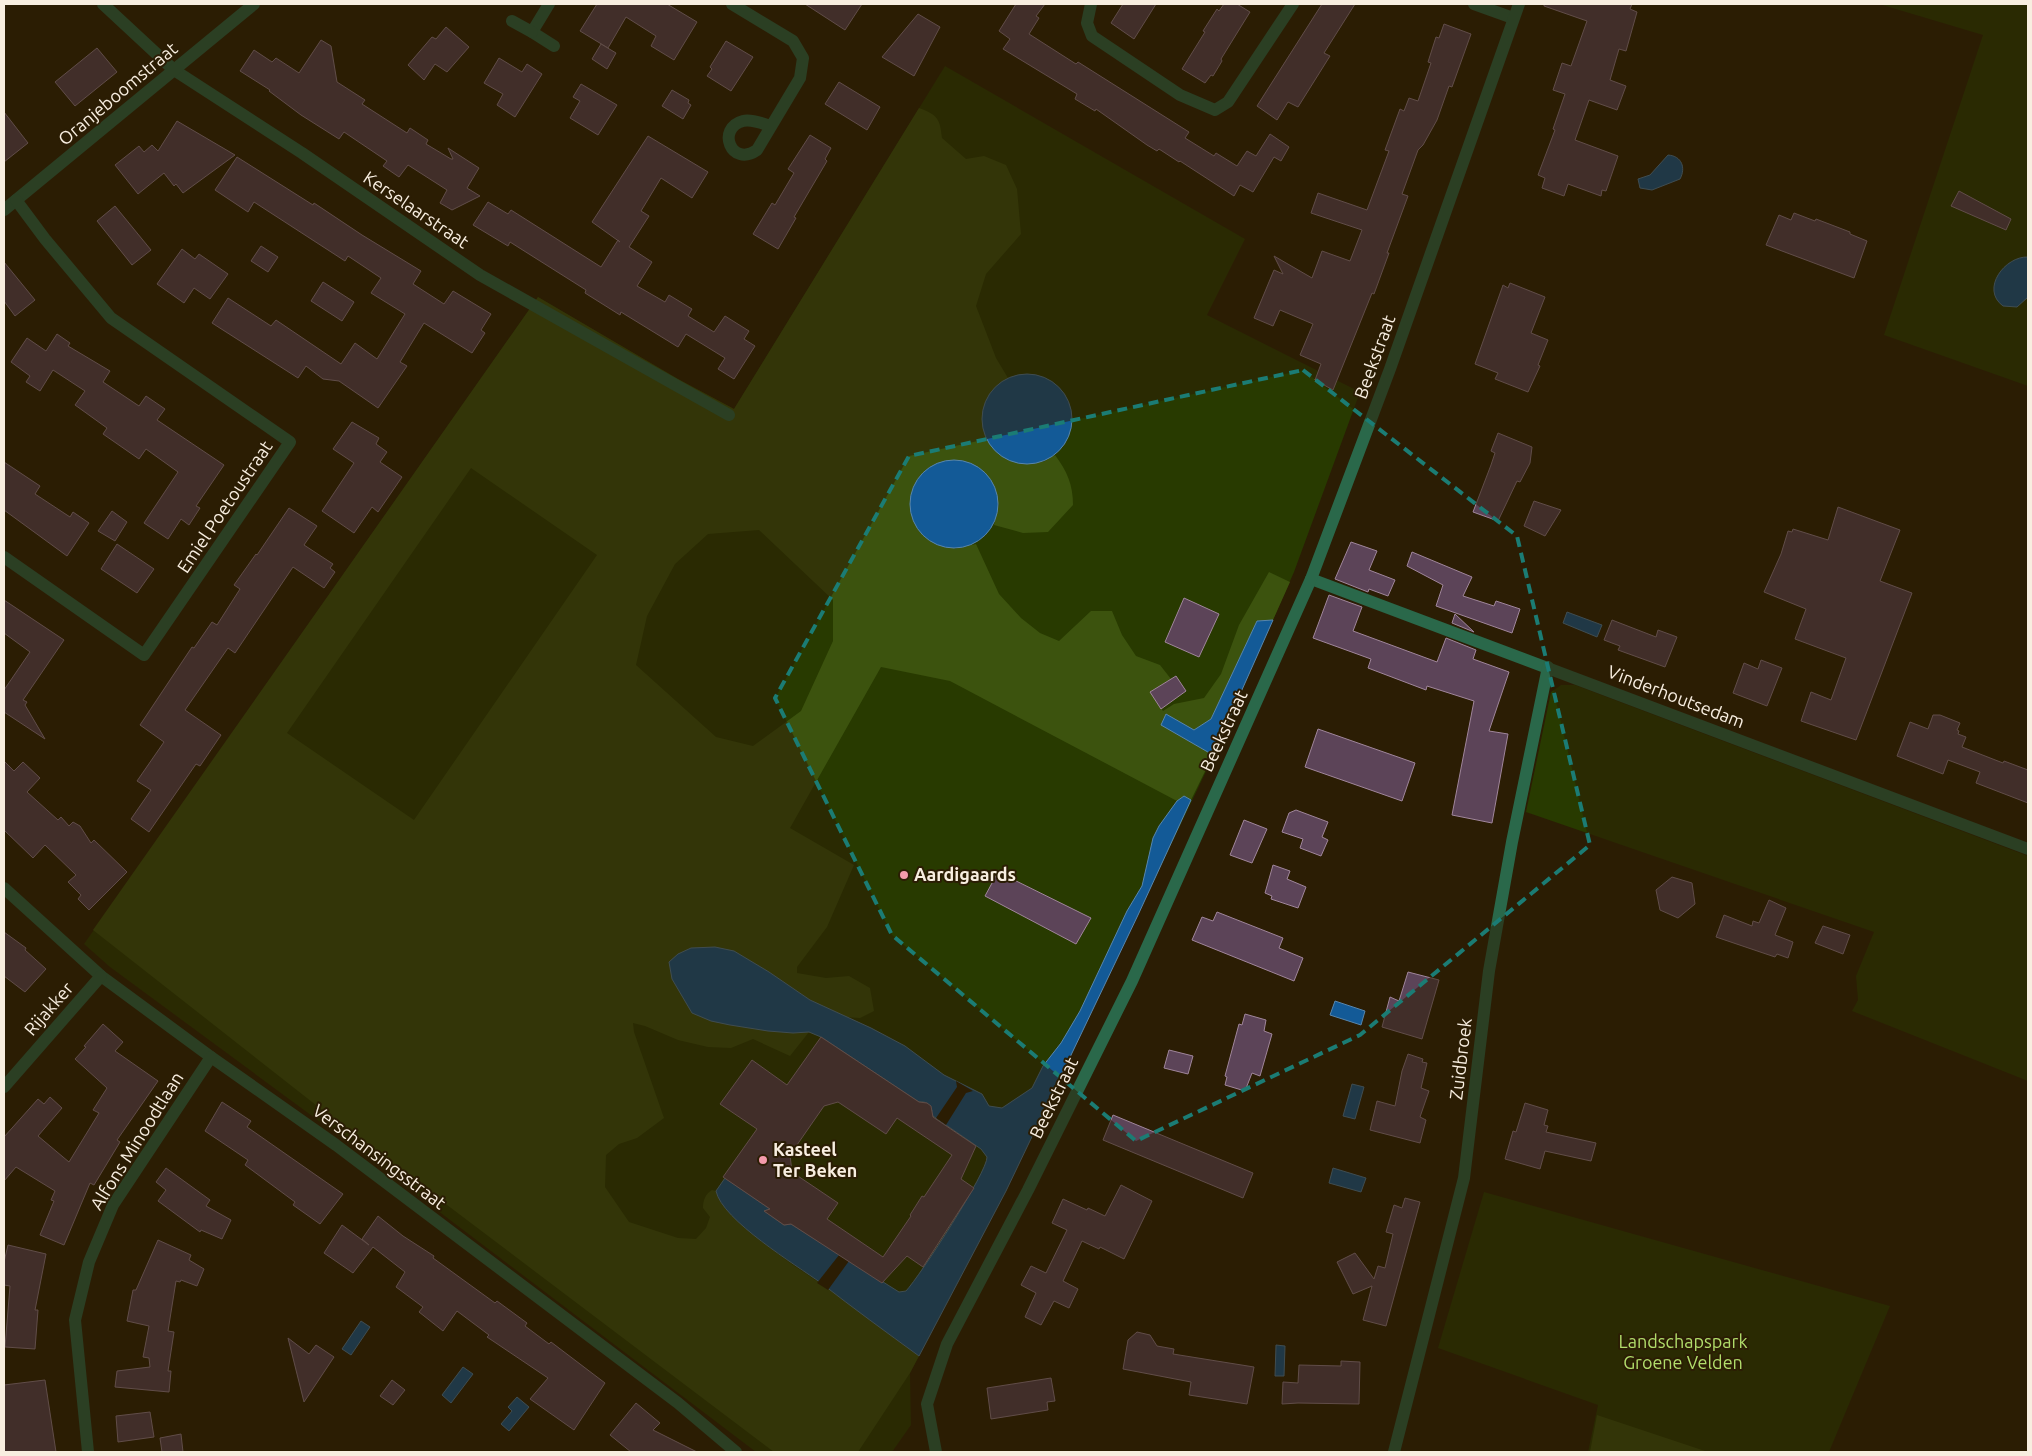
<svg xmlns="http://www.w3.org/2000/svg" width="2032" height="1456" viewBox="0 0 2032 1456" font-family="Ubuntu,sans-serif">
	<style>
		.green { fill: #283a00 }
		.forest { fill: #3c530e; fill-rule: evenodd }
		.water { fill: #135a97; stroke: #5886ad }
		.pier { fill: #2b1d04 }
		.building { fill: #5c4458; stroke: #a0869b; fill-rule: evenodd }
		.lines { fill: none; stroke-linecap: round; stroke-linejoin: round }
		.minor { stroke: #2a684a; stroke-width: 12 }
		.tertiary { stroke: #2a684a; stroke-width: 12 }
		.marked { fill: none; stroke: #1b7c74; stroke-width: 4; stroke-dasharray: 10 6; stroke-linejoin: round }
		.poi-dot { fill: #f39aab; stroke: #2b1d04; stroke-width: 2 }
		.labels { text-anchor: middle; stroke-width: 4; stroke-linejoin: round; paint-order: stroke }
		.street-label { font-size: 18px; fill: #f8eee0; stroke: #2b1d04 }
		.poi-label { font-size: 18px; font-weight: bold; fill: #f8eee0; stroke: #2b1d04; text-anchor: start }
		.park-label { font-size: 18px; fill: #b1dd6b; stroke: #2b1d04 }
	</style>
	<rect width="100%" height="100%" fill="#2b1d04"/>
	<g class="green">
		<path d="M1879,4h149v382l-144,-51 99,-300z"/>
		<path d="M945,66l300,173 -38,76 153,77 -66,180 -86,195 -202,424 -96,182 1,52 -19,27h-136l-414,-314 -232,-171 -26,-23 454,-647 140,82 56,30z"/>
		<path d="M1561,685h14l453,171v225l-176,-70 6,-11 -2,-24 18,-44 -348,-120 25,-120z"/>
		<path d="M1484,1192l406,114 -61,146h-241l10,-47 -160,-57z"/>
	</g>
	<g class="forest">
		<path d="M919,108c19,7 21,11 23,30l24,21 18,-3 22,9 11,24 4,45 -35,40 -10,32 20,52 12,20c-24,17 -31,38 -19,65l54,19 12,-7c12,16 18,30 18,50l-25,27 -25,1 -29,-8 5,-22 -45,46 22,-5 23,50 22,24 19,15 19,8 32,-30h21l10,24 14,21 24,9 11,14 -21,13 13,19 11,-7 30,-6 17,-24 18,-49 30,-53 21,10 -17,38 -16,1 -46,98 -17,11 -33,-5 52,30 -22,45 -7,-4 -7,5 -227,-120 -69,-14 -91,161 64,37 -27,62 -30,40v6l29,5 23,-2 21,12 4,23 -14,7 -16,-1 -34,-17 -41,-28 -35,-20 -62,27 10,15 48,31 63,8 16,-1 -19,24 -37,-17 -22,9 -23,-1 -30,-7 -33,-14 -12,-3 1,9 30,86 -27,20 -18,6 -13,11 -1,32 24,35 49,16 18,1 10,-11 4,-11 -7,-9c0,-7 2,-14 9,-18l4,1c6,29 88,81 114,99 30,22 59,44 89,66l-9,17 -52,79h-84l-425,-321 -256,-201 445,-633 140,82 56,30zM471,468l126,87 -183,265 -127,-87zM759,530l74,70v41l-32,70 -48,35 -37,-9 -80,-72 11,-49 28,-52 33,-30z"/>
		<path d="M1597,1415l111,37h-118z"/>
	</g>
	<g class="water">
		<path d="M1668,155c14,1 18,13 12,24l-28,11 -12,-2 -2,-9 12,-4z"/>
		<path d="M2028,257v40l-11,10 -14,-1c-23,-17 2,-50 25,-49z"/>
		<circle cx="1027" cy="419" r="45"/>
		<circle cx="954" cy="504" r="44"/>
		<path d="M1567,612l35,13 -5,12 -34,-14z"/>
		<path d="M1273,620l-60,135 -52,-30 5,-11 28,16 17,-11 46,-98z"/>
		<path d="M1184,796l7,4 -53,115 -132,276 -87,165c-33,-24 -66,-48 -98,-73 -25,-18 -99,-63 -105,-92l9,-13 45,31 -6,2 20,14 7,-1 108,68 7,-1c14,-15 82,-120 81,-134l-6,-8 -51,-35 2,-3c-2,-7 -6,-10 -13,-9l-98,-65 -12,-5 -16,1 -25,-2 -38,-6 -19,-4 -19,-8 -20,-34 -3,-17 9,-8 13,-6 24,-1 19,4 35,21 41,28 61,28 34,18 39,29 38,19 7,12 13,2 30,-20 11,-22 18,-23 19,-32 47,-100 15,-25 11,-48 6,-12 18,-25z"/>
		<path d="M1335,1001l30,10 -4,14 -31,-10z"/>
		<path d="M1352,1084l12,3 -9,32 -12,-3z"/>
		<path d="M1333,1168l33,10 -5,14 -32,-9z"/>
		<path d="M361,1321l9,6 -19,28 -9,-6z"/>
		<path d="M1276,1345l9,1 -1,30h-9z"/>
		<path d="M463,1367l10,7 -22,29 -9,-8z"/>
		<path d="M517,1397l12,10 -20,24 -8,-7 11,-13 -4,-4z"/>
	</g>
	<g class="pier">
		<path d="M956,1081l17,10 -7,2 -20,32 -10,-7 21,-31z"/>
		<path d="M839,1255l10,6 -21,29 -11,-7z"/>
	</g>
	<g class="building">
		<path d="M597,4h70l30,18 -23,38 -23,-14 5,-10 -30,-19 -18,31 -28,-17z"/>
		<path d="M805,4h57l-17,26z"/>
		<path d="M1016,4h29l-9,12 3,2 -10,16 47,30 2,-2 111,70 -4,6 29,18 2,-3 21,13 10,-15 9,5 14,-22 19,13 -8,14 -7,-4 -21,35 -13,-7 -6,11 -54,-35 -1,1 -20,-13 -2,2 -10,-6 -51,-36 -1,2 -20,-12 2,-5 -74,-45 7,-10 -11,-8z"/>
		<path d="M1123,4h33l-22,35 -23,-16z"/>
		<path d="M1224,4h13l13,8 -29,47 1,2 -9,15 -2,-1 -6,8 -23,-14 23,-37 -2,-1 14,-22 2,2z"/>
		<path d="M1322,4h33l-31,49 6,3 -32,51 -10,-5 -11,18 -20,-14z"/>
		<path d="M1544,4h88l-2,5 7,3 -11,39 -7,-2 -9,31 16,6 -9,24 -28,-10 -14,40 43,16 -12,35 -4,-1 -1,6 -33,-12 -4,12 -22,-8 3,-10 -7,-3 17,-45 -2,-1 12,-35 -12,-4 9,-27 9,3 16,-45 -43,-15z"/>
		<path d="M918,14l22,13 -26,49 -32,-19z"/>
		<path d="M1444,24l27,10 -19,53 -3,-1 -12,34 -14,25 -5,5 -16,44 6,2 -21,57h2l-15,41 -2,-1 -39,97 -18,-10 6,-16 -21,-9 13,-31 -33,-14 -7,16 -19,-8 20,-48 9,4 -9,-18 38,22 10,-27 28,10 12,-31 -51,-17 7,-20 49,17 22,-59 -4,-1 15,-41 4,2 5,-13 9,3 13,-38 -3,-1 8,-25 3,1z"/>
		<path d="M446,27l23,20 -22,25 -12,-8 -11,16 -16,-15 24,-28 4,2z"/>
		<path d="M321,40l10,6 6,36 28,18 -3,4 45,29 3,-5 18,12 -2,4 25,15h2l-5,-11 31,20 -12,20 13,8 -28,14 -12,-7 7,-13 -39,-25 -9,12 -16,-11 4,-5 -43,-29 -5,7 -38,-24 -32,-24 1,-1 -30,-19 14,-21 18,12 4,-4 23,15z"/>
		<path d="M726,41l27,16 -22,34 -24,-15 5,-7 -2,-2z"/>
		<path d="M601,44l15,9 -9,16 -15,-10z"/>
		<path d="M97,48l20,24 -42,34 -20,-24z"/>
		<path d="M499,58l23,14 5,-8 15,10 -27,43 -18,-12 6,-11 -19,-11z"/>
		<path d="M839,82l41,25 -13,23 -42,-26z"/>
		<path d="M581,84l36,21 -19,30 -28,-17 10,-17 -7,-4z"/>
		<path d="M672,90l17,10 -1,3 3,2 -8,14 -21,-13z"/>
		<path d="M4,112l24,31 -24,19z"/>
		<path d="M177,121l58,34 -52,38 -7,-9 -2,2 -10,-13 -26,21 -23,-29 24,-19 5,6 8,-7 6,6z"/>
		<path d="M810,135l21,13 -6,11 2,2 -33,56 2,1 -18,31 -25,-15 19,-31 3,2 19,-32 -6,-4z"/>
		<path d="M648,136l60,36 -16,26 -31,-20 -20,33 8,5 -20,31 23,15 -15,24 28,16 4,-7 23,14 -4,7 26,16 11,-16 24,15 -5,8 11,7 -21,33 -16,-10 7,-11 -39,-24 -8,13 -57,-35 -1,3 -35,-22 1,-3 -76,-48 -2,4 -35,-21 15,-23 20,12 3,-4 90,57 17,-27 2,2 -28,-20z"/>
		<path d="M237,157l76,48 1,-2 48,32 59,36 -8,13 31,20 9,-13 38,23 -10,16 4,3 -13,20 -48,-30 -24,39 7,4 -29,42 -39,-27 -16,-2 -17,-13 -8,12 -86,-55 16,-25 43,28 5,-6 65,44 14,-21 22,16 28,-45 -34,-21 10,-15 -33,-22 -3,5 -91,-59 -6,10 -33,-22z"/>
		<path d="M1959,191l52,28 -5,11 -55,-24z"/>
		<path d="M115,206l36,44 -19,15 -35,-44z"/>
		<path d="M1794,213l21,8 1,-2 34,13v2l17,7 -13,37 -88,-33 13,-30 12,5z"/>
		<path d="M261,246l17,11 -10,15 -17,-11z"/>
		<path d="M182,249l13,10 4,-5 29,20 -18,25 -16,-11 -10,15 -27,-19z"/>
		<path d="M4,262l31,38 -20,16 -11,-15z"/>
		<path d="M323,282l31,20 -12,19 -31,-20z"/>
		<path d="M1510,283l35,14 -14,36 17,7 -10,25 2,1 -12,26 -33,-13 3,-6 -23,-9 28,-79 5,3z"/>
		<path d="M57,334l13,9 -2,3 42,25 -7,11 36,24 7,-10 19,13 -8,11 67,45 -28,41 4,2 -11,17 -8,-6 -13,20 -24,-16 34,-51 -32,-23 -7,10 -36,-25 4,-6 -32,-23 10,-14 -32,-21 -13,21 -14,-9 4,-6 -19,-14 16,-24 19,13z"/>
		<path d="M352,422l27,16 -3,6 11,8 -7,10 22,15 -24,35 -6,-5 -18,26 -32,-22 32,-48 -21,-14z"/>
		<path d="M1498,433l34,14 -2,16 -10,19 -3,-1 -19,40 -25,-9 18,-47 4,-12 -4,-2z"/>
		<path d="M4,462l36,24 -5,8 35,23 3,-5 16,11 -22,33 -63,-46z"/>
		<path d="M1534,501l27,9 -16,26 -21,-10z"/>
		<path d="M1838,507l62,23 -20,51 32,12 -56,147 -55,-19 10,-29 20,8 15,-42 -51,-19 11,-30 -42,-17 17,-38 7,-23 4,1 1,-3 35,11z"/>
		<path d="M289,508l28,18 -13,19 29,19 -3,4 5,4 -11,16 -31,-21 -58,86 -7,-5 -43,62 36,25 -21,31 -4,-2 -47,68 -18,-13 20,-29 -14,-9 27,-39 -24,-17 52,-78 2,1 18,-26 5,3 23,-36 -6,-4 22,-31 1,1z"/>
		<path d="M112,511l15,11 -12,19 -17,-10z"/>
		<path d="M1351,542l26,9 -8,19 26,10 -7,16 -19,-7 -1,3 -33,-13z"/>
		<path d="M117,544l37,25 -17,24 -36,-24z"/>
		<path d="M1412,552l60,25 -9,19 31,10 2,-5 24,8 -8,24 -76,-27 7,-21 -36,-19z"/>
		<path d="M1329,595l33,12 -9,24 84,31 9,-24 30,12 -3,9 36,13 -20,59 19,3 -16,89 -40,-8 22,-114 -47,-15 -1,4 -58,-22 3,-9 -58,-21z"/>
		<path d="M1184,598l35,16 -20,43 -34,-15z"/>
		<path d="M4,600l60,40 -41,60 4,2 -2,3 20,34 -41,-27v-22l26,-38 -26,-19z"/>
		<path d="M1455,614l19,18 -22,-9z"/>
		<path d="M1612,620l44,17 2,-7 19,7 -12,30 -47,-17 2,-4 -16,-6z"/>
		<path d="M1761,660l21,8 -15,38 -34,-13 11,-30 14,6z"/>
		<path d="M1176,676l10,15 -25,18 -11,-17z"/>
		<path d="M1933,715h7l20,8 -3,7 2,1 -1,3 8,3 -4,10 41,16 1,-2 24,9v33l-52,-20 4,-11 -32,-12 -5,14 -46,-18 13,-34 18,7z"/>
		<path d="M1318,729l97,34 -13,38 -97,-34z"/>
		<path d="M4,761l10,10 9,-9 17,16 -13,14 31,28 3,-3 8,9 4,-4 7,4 11,17 3,-3 33,32 -38,38 -11,-11 3,-4 -13,-13 8,-7 -31,-30 -12,13 -29,-28z"/>
		<path d="M1296,810l32,12 -6,15 6,3 -7,16 -21,-8 3,-9 -21,-7 7,-19z"/>
		<path d="M1244,820l23,9 -15,34 -22,-8z"/>
		<path d="M1273,865l17,6 -3,8 19,8 -8,21 -27,-9 1,-3 -7,-3z"/>
		<path d="M998,872l93,46 -15,26 -91,-48z"/>
		<path d="M1672,877l20,6 3,21 -17,14 -18,-8 -4,-20z"/>
		<path d="M1769,900l17,8 -11,27 18,7 -5,16 -11,-4 -2,3 -59,-20 8,-22 28,11 1,-5 6,2z"/>
		<path d="M1217,912l66,26 -4,10 24,10 -9,23 -102,-41 10,-23 11,4z"/>
		<path d="M1823,926l27,9 -7,19 -28,-11z"/>
		<path d="M4,932l22,16 -1,2 21,19 -21,23 -21,-16z"/>
		<path d="M1408,972l31,8 -17,59 -40,-12 8,-30 9,4z"/>
		<path d="M1245,1014l21,6 -2,11 8,3 -12,42 -8,-3 -7,18 -20,-6 2,-8 -2,-1 14,-52 3,1z"/>
		<path d="M103,1024l20,18 -8,9 43,30 -41,59 3,2 -26,43 -4,-2 -26,62 -24,-10 14,-34 -3,-1 4,-9 -39,-24 -12,14v-44l34,-38 6,5 6,-7 12,11 -24,28 31,26 30,-49 -6,-3 14,-22 -32,-29 11,-12 -2,-1z"/>
		<path d="M821,1037l98,65 8,1 4,3 2,11 43,29 -15,33 13,9 -51,79 -16,-11 -25,27 -91,-59 -7,1 -20,-14 6,-2 -47,-32 34,-48 -37,-25 32,-44 35,25zM838,1102l48,32 11,-16 55,37 -28,42 -2,-1 -12,19 1,1 -28,41 -56,-38 11,-16 -46,-31 -2,-17 34,-49z"/>
		<path d="M1169,1050l24,6 -5,18 -24,-6z"/>
		<path d="M1408,1054l15,5 -1,3 5,1 -6,25 8,3 -9,26 6,3 -6,23 -50,-13 7,-29 18,5 7,-35z"/>
		<path d="M222,1102l29,19 -4,6 96,67 -23,30 -27,-19 2,-3 -50,-37 3,-5 -43,-29z"/>
		<path d="M1525,1103l23,7 -4,15 4,1 -2,6 50,11 -5,18 -46,-10 -5,18 -35,-10 8,-28 3,1z"/>
		<path d="M1113,1115l140,58 -10,25 -140,-58z"/>
		<path d="M166,1168l44,32 -4,6 25,14 -9,19 -21,-9 -1,2 -42,-31 8,-11 -10,-8z"/>
		<path d="M1121,1185l31,16 -28,58 -24,-12 -1,2 -17,-8 -19,40 15,8 -9,19 -15,-7 -13,24 -16,-8 11,-24 -15,-8 10,-19 15,7 21,-43 -15,-7 11,-24 24,11 1,-2 17,8z"/>
		<path d="M1405,1198l15,4 -34,124 -23,-6 9,-34 -19,8 -16,-32 18,-9 19,26 4,-13 7,2 8,-34 -7,-2 8,-27 8,3z"/>
		<path d="M378,1216l25,20 31,20 -1,2 62,45 2,-2 30,22 -2,3 24,18 2,-2 54,41 -31,47 -44,-31 18,-21 -61,-41 2,-2 -32,-24 -14,20 -24,-19 4,-5 -27,-20 9,-15 -32,-25 -20,26 -29,-20 18,-28 27,20 -7,-6z"/>
		<path d="M158,1240l33,15 -2,5 15,9 -7,17 -16,-6 -1,2 -4,-1 -8,50 6,1 -6,39h3l-2,21 -54,-5 2,-16 33,-4 -1,-9 -6,-1 6,-31 -22,-5 6,-31h3z"/>
		<path d="M8,1245l38,9 -11,56h3l-3,39 -30,-2 5,-61 -6,-1v-23z"/>
		<path d="M1137,1332l13,3 7,11 17,3 -1,5 81,13 -7,37 -58,-9 2,-13 -68,-13 5,-29z"/>
		<path d="M288,1338l21,16 7,-9 18,12 -30,45z"/>
		<path d="M1341,1361l19,1 -1,42 -61,-1 -16,1 1,-22 15,1 1,-18 42,1z"/>
		<path d="M1051,1378l4,23 -8,1 1,8 -57,9 -4,-31z"/>
		<path d="M45,1380l11,72h-52v-67z"/>
		<path d="M392,1380l13,10 -12,15 -13,-9z"/>
		<path d="M636,1403l24,20 -7,7 44,22h-66l-21,-17z"/>
		<path d="M150,1412l4,25 -36,5 -2,-26z"/>
		<path d="M181,1434l2,18h-21l-2,-14z"/>
	</g>
	<g class="lines">
		<g class="minor">
			<path d="M103,4l71,66 128,83 178,122 249,140"/>
			<path d="M549,4l-17,28 22,14"/>
			<path d="M732,4l61,37 10,17 -3,20 -43,72c-26,18 -41,-22 -14,-29 8,-2 19,2 27,5"/>
			<path d="M1091,4l-4,19 5,13 88,59 35,15 13,-8 65,-98"/>
			<path d="M1474,4l39,14"/>
			<path d="M512,21l20,11"/>
			<path d="M4,210l250,-206"/>
			<path d="M4,557l140,98 146,-213 -179,-124 -66,-79 -29,-39"/>
			<path d="M1311,579l717,270"/>
			<path d="M4,888l97,88 110,81 125,88 342,258 58,49"/>
			<path d="M4,1087l97,-111"/>
			<path d="M88,1452l-13,-132 14,-58 24,-57 98,-148"/>
			<path d="M1394,1452l70,-274 25,-207 23,-129 36,-175"/>
		</g>
		<path class="tertiary" d="M936,1452l-9,-48 20,-60 81,-154 104,-209 179,-402 79,-210 129,-365"/>
	</g>
	<path d="M0 0H2032V1456H0ZM1303,370l214,166 73,309 -230,190 -224,106 -244,-206 -117,-237 134,-242z" fill="#2b1d04" fill-opacity=".55" fill-rule="evenodd"/>
	<path class="marked" d="M1303,370l214,166 73,309 -230,190 -224,106 -244,-206 -117,-237 134,-242z"/>
	<g class="poi-dot">
		<circle cx="904" cy="875" r="5"/>
		<circle cx="763" cy="1160" r="5"/>
	</g>
	<g class="labels">
		<g class="street-label">
			<text transform="translate(118 94) rotate(-40)" y="6">Oranjeboomstraat</text>
			<text transform="translate(416 210) rotate(34)" y="6">Kerselaarstraat</text>
			<text transform="translate(1375 357) rotate(-70)" y="6">Beekstraat</text>
			<text transform="translate(225 507) rotate(-56)" y="6">Emiel Poetoustraat</text>
			<text transform="translate(1676 697) rotate(21)" y="6">Vinderhoutsedam</text>
			<text transform="translate(1224 731) rotate(-65)" y="6">Beekstraat</text>
			<text transform="translate(49 1009) rotate(-49)" y="6">Rijakker</text>
			<text transform="translate(1461 1059) rotate(-83)" y="6">Zuidbroek</text>
			<text transform="translate(1054 1098) rotate(-64)" y="6">Beekstraat</text>
			<text transform="translate(137 1141) rotate(-58)" y="6">Alfons Minoodtlaan</text>
			<text transform="translate(379 1157) rotate(37)" y="6">Verschansingsstraat</text>
		</g>
		<g class="poi-label">
			<text x="914" y="881">Aardigaards</text>
			<text x="773" y="1156">Kasteel<tspan x="773" dy="21">Ter Beken</tspan></text>
		</g>
		<g class="park-label">
			<text x="1683" y="1348">Landschapspark<tspan x="1683" dy="21">Groene Velden</tspan></text>
		</g>
	</g>
	<rect width="2032" height="1456" fill="none" stroke="#f8eee0" stroke-width="10"/>
</svg>
